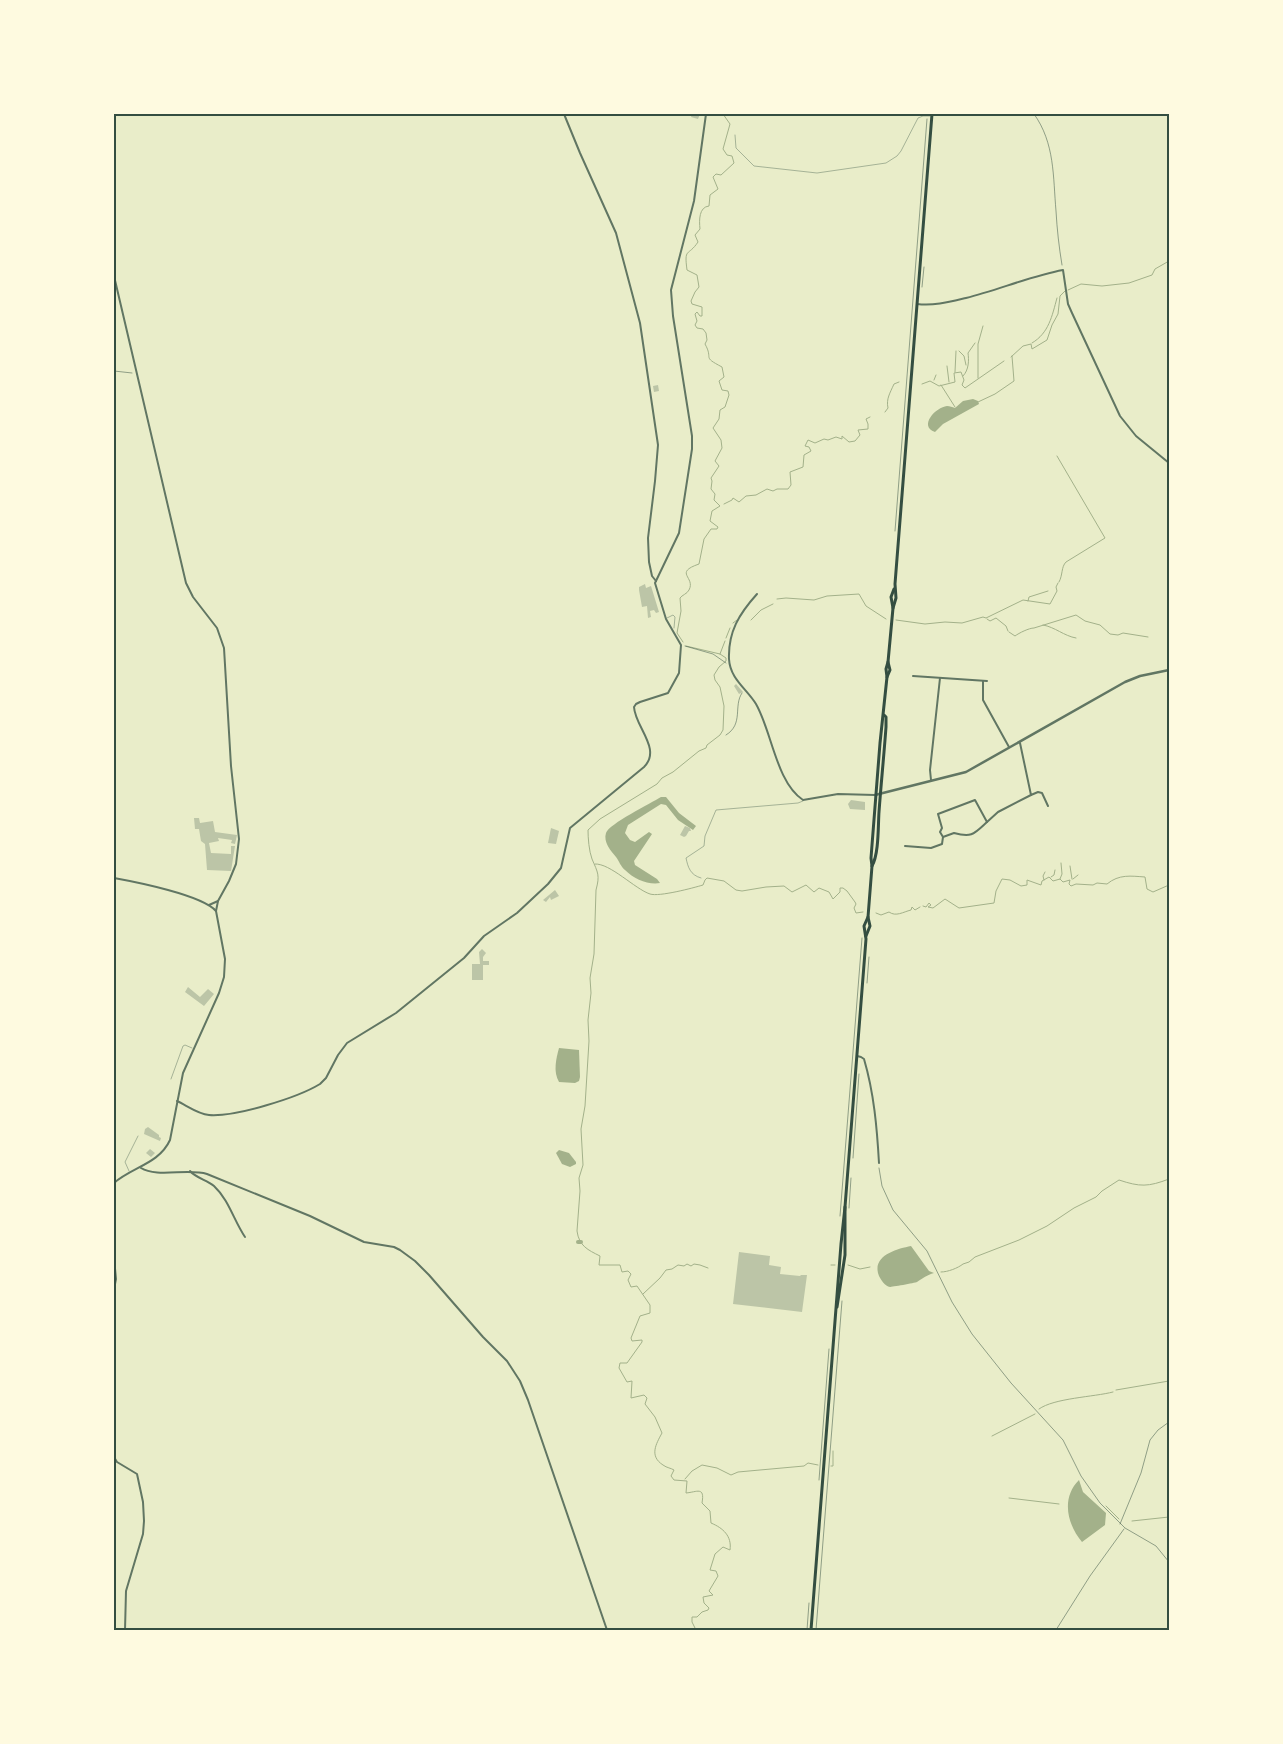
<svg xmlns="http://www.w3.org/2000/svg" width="1283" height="1744" viewBox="0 0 1283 1744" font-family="'DejaVu Sans',sans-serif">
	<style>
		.water { fill: #a3b18a }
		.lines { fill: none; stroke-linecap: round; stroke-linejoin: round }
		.stream { stroke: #a3b18a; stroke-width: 1 }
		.canal { stroke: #a3b18a; stroke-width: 4 }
		.building { fill: #bcc5a7 }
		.path { stroke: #344e41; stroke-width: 0.5 }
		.service { stroke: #617663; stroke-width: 0.5 }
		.minor { stroke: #617663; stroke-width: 2 }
		.tertiary { stroke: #617663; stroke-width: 2.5 }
		.primary { stroke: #344e41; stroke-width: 3 }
		.neatline { fill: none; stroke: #344e41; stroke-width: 2 }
	</style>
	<rect width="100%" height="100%" fill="#e9edc9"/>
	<g class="water">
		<path d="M973,399l5,2 1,3 -36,20 -8,8c-17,-6 1,-25 12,-26 3,0 5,1 8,2l8,-7z"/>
		<path d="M661,797h5l13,16 17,13 -3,4 -15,-10 -12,-15 -5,-1 -33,21 -3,8 5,7 5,2 14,-10 3,2 -18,27 1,4 22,14 3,4c-12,2 -26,-4 -35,-13 -4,-3 -6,-9 -9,-13 -5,-6 -13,-15 -10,-24 3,-9 45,-30 55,-36z"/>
		<path d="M559,1048l20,2 1,27 -1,4 -4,2 -16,-1c-6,-10 -3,-23 0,-34z"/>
		<path d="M559,1150l10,3 7,9v2l-6,3 -8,-3 -6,-11z"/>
		<path d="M911,1246l18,25 5,2c-7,2 -11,5 -17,9 -2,1 -26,5 -27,5 -5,-1 -9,-7 -11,-11 -8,-20 17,-27 32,-30z"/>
		<path d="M1079,1480l4,12 23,21 -1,12 -23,17c-15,-18 -21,-44 -3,-62z"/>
	</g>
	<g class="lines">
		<g class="stream">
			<path d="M1068,290l13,-6 21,2 27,-3 23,-8 3,-6 14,-8"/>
			<path d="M1032,343c17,-10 20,-27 25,-45"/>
			<path d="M959,351l5,5 2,9"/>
			<path d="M1011,357l12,-11 8,-2 1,5 15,-9 5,-15 6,-11 2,-18 5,-5"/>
			<path d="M947,366l2,16"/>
			<path d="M955,372l1,-21"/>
			<path d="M963,376c6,-6 6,-16 5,-23l7,-10"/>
			<path d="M978,378v-34l5,-18"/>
			<path d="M934,380l2,-5"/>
			<path d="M922,384l8,-3 9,5 16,-4 -1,-9 7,-1 3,8 -2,5 3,3 39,-27"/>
			<path d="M941,385l14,22"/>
			<path d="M978,402l17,-8 19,-13 -2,-25"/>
			<path d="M885,412l3,-4c-2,-9 2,-15 6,-24l5,-2"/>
			<path d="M1057,456l48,82 -39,24c-5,5 -3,13 -7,20"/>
			<path d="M724,504l8,-4 1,-2 6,4 7,-6 10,-1 11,-6 6,2 4,-2h11l3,-4 -1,-13 13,-5 1,-12 7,-4 -2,-4 -4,-1 3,-6 7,3 9,-4 4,1 8,-3 6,2v-3l7,6 6,-1 5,-6 -2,-5 10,-1v-5l-2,-5 4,-2"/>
			<path d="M777,599l9,-1 28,2 13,-4 32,-2 7,12 20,13"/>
			<path d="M1028,601l1,-4 19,-6"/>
			<path d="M987,619l3,2 6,-3 10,8 2,5"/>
			<path d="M751,620l10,-10 12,-6"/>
			<path d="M896,620l29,4 20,-2 17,1 21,-6 3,1 37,-18 27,4 7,-13 -1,-4 2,-4"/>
			<path d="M733,623l4,-3"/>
			<path d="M1043,625c12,2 21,11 33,13"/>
			<path d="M1009,632l6,4c4,-3 14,-8 19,-8l42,-13 9,6 15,4 10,9 8,1 5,-2 25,4"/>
			<path d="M726,638l4,-10"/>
			<path d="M683,642l-6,-9 4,-22 -1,-13c2,-3 7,-4 9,-8 7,-13 -16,-17 10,-26l5,-25 7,-10h6l1,-2 -8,-6 2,-10 8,-5 -6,-6 1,-6 -4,-5 1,-8 -1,-3 8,-12 -4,-5 7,-13 -1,-8 -8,-12 6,-9 1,-9 5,-3 4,-12 -1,-4 -6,-1 -3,-9 5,-4 -2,-10c-21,-11 -8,-7 -17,-23l2,-4 -1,-7 -3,-4 -6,-1 -2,-3 2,-4 -2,-7 2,-2 3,4h2v-9l-10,-3 -1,-3 4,-9 4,-5 -2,-12 -10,-5c-3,-23 1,-13 11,-28l-3,-7 5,-6c-1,-9 -1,-22 9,-23l1,-11 8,-6 -5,-12 3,-3 5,1 13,-12 -2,-7 -5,-1 -4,-6 7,-25 -7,-10"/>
			<path d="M686,646l34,8 6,4v3l-7,6 -5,8 1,5 5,7 4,19 -1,24 -3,5 -13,10 -1,3 -7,3 -26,21 -11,6 -5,6 -57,35 -12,11c0,8 1,21 4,29 6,14 8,16 4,31l-2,64 -4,24 1,15 -3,27 1,21 -4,65 -4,23 2,36 -4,13 1,13 -3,40c2,15 11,19 23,25l-1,9h21l2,7 6,-1 3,3 -3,6 3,7 6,-1 13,19v8l-10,3 -9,22 1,3 10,-1v2l-15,21h-7l-1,5 8,14 5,-1 -1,17 13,-3 3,3 -2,6 10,13 7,16c-6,11 -13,23 1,32 4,3 8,3 11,5l-3,6 3,4 13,1 -1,12c11,-1 19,-7 16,10l8,8 1,12c12,5 21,13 19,27l-7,-3 -8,7 -5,16 6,1 2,5 -9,15 4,4 -10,2 1,6 5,5 -1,2 -6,2 -5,5h-5v5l4,8"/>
			<path d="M720,654l5,-13"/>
			<path d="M595,864c15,-1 40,25 55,30 9,3 43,-6 53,-9l2,-5 2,-2 17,3 12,9 6,1 24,-4 18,-1 8,6 14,-7 8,7 5,-4 10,4 4,7 7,-7v-4h3l4,3 8,11 1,2 -2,4 2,5 7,-1"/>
			<path d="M1070,866l2,13"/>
			<path d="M1051,877l3,-2 1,-5"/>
			<path d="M1060,879l2,-5 -1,-11"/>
			<path d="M1073,879l5,-4"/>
			<path d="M1044,880l-1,-4 2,-4"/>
			<path d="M923,906l3,1 3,-4 2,2 -3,2 5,1 12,-9 14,9 35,-5 2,-12 6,-12 8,1 11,6 6,-1v-5l14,5 1,-4 7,-4 4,4 7,-2 3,3 7,-2 -1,4 2,2 5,-2 17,1 4,-2 10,1c12,-10 24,-8 38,-7l2,12 6,3 16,-7"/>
			<path d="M876,913l5,2 8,-3c7,5 14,0 22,-2l1,-3 3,3 5,-3"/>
			<path d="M831,1265h4"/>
			<path d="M848,1265l12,4 10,-2"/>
			<path d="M941,1272c7,0 17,-4 22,-8l6,-2 6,-5 44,-17 28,-14 27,-18 22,-11 6,-6 17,-11c21,7 29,7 50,-1"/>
			<path d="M643,1294l17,-16 6,-8 6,-1 6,-4 6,1 3,-2 4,2 3,-2 6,1 8,3"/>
			<path d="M1116,1390l53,-9"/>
			<path d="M1039,1409c15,-11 55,-12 74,-17"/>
			<path d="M992,1436l43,-22"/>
			<path d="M831,1466h2v-15"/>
			<path d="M685,1479l7,-8 10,-6 15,3 14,7 7,-3 66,-6 4,-3 10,2"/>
			<path d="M1009,1498l50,6"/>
			<path d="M1106,1506l13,13"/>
			<path d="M1132,1521l37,-4"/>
		</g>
		<path class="canal" d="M578,1242h3"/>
	</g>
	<g class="building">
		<path d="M692,114h8l-2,5 -7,-2z"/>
		<path d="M658,385l1,6 -5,1 -1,-6z"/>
		<path d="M645,584l1,4 5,-2 8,26 -3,1 -2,-3 -4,1 1,6 -3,1 -1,-12 -5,1 -3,-17v-3z"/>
		<path d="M736,684l7,8 -4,2 -5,-8z"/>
		<path d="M851,800l14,2v8l-15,-1 -2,-5z"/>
		<path d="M194,818h5l1,5 13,-2 2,11 22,3 -2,9 -4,-1 1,-3 -14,-2 1,3 -10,2 2,10 20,1v-8h4l-4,25 -24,-1 -2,-26 -4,-3 -2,-12h-4z"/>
		<path d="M685,826l5,2 1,3h-2l-3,5 -2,1 -4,-2z"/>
		<path d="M551,828l8,3 -3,13 -8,-1z"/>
		<path d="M555,890l4,6 -8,4 -1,-3 -4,5 -3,-2z"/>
		<path d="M482,949l4,4 -3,4v4h6v4h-6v15h-11v-16h8l-1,-12z"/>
		<path d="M188,987l12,10 8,-8 6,5 -10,12 -19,-14z"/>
		<path d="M148,1127l11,8v2l2,1 -1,3 -16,-7 1,-5z"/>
		<path d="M150,1149l5,4 -4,4 -5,-4z"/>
		<path d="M739,1252l31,4 -1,9 12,2 -1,7 20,2 1,-1h6l-5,37 -69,-8z"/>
	</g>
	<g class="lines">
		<g class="path">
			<path d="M1034,114c21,29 19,63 22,97 1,18 3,36 6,54"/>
			<path d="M922,287l2,-20"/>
			<path d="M114,371l18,2"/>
			<path d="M895,531l32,-412"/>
			<path d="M685,646l28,8 13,9"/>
			<path d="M726,735c18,-11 7,-29 16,-42"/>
			<path d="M867,983l2,-26"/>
			<path d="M853,1158l6,-84"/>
			<path d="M879,1168l3,18 11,24 34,41 25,51 20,32 39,49 52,57 18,36 19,27 25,25 31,18 13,16"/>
			<path d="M849,1208l2,-30"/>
			<path d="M840,1216l22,-278"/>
			<path d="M819,1480l10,-131"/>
			<path d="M1120,1524l21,-51 9,-33 8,-10 11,-8"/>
			<path d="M807,1630l2,-27"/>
			<path d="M816,1630l26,-329"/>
			<path d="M1056,1630l34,-54 34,-47"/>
		</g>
		<g class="service">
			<path d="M735,135l1,13 18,18 63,7 69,-10 11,-7 4,-5 17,-33 5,-2h7"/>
			<path d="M667,618l6,-3 2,2 -1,11"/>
			<path d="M701,878c-11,-3 -13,-11 -15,-20l18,-12 1,-10 11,-26 82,-7 5,-2"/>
			<path d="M171,1079l12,-33 2,-1 7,3"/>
			<path d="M129,1171l-4,-9 13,-26"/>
		</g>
		<g class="minor">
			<path d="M564,114l16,39 36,80 24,90 18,122 -3,36 -7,57 1,24 3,14 4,5"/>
			<path d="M114,276l72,307 7,14 24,31 7,20 7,118 8,73 -3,25 -7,17 -11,20 -2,10 9,48 -1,18 -5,16 -36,80 -13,67c-11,24 -38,27 -56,43"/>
			<path d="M917,304c17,2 32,-2 49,-6 32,-8 65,-22 97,-28l5,34 4,9 48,103 16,20 33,27"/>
			<path d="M757,594c-18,20 -29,38 -28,65 1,20 18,30 27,45 16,28 20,78 47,96l35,-6 37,1"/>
			<path d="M913,676l74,5"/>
			<path d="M983,681v19l26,47"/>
			<path d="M1020,743l11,52 7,-3 4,1 6,13"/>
			<path d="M931,780l-1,-10 10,-92"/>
			<path d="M943,837l11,-4c18,5 20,1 33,-11"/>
			<path d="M905,846l26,2 11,-4 1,-7 -3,-5 2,-4 -4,-14 37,-14 12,22 11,-10 33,-17"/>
			<path d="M114,878c22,4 88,17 102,33"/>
			<path d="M209,905l9,-4"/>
			<path d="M857,1056l4,1 3,2c10,34 13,69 15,104"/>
			<path d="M177,1101c9,4 21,13 32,14 26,2 88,-17 111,-31l6,-6 12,-23 9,-12 49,-30 68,-55 20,-22 33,-23 31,-29 13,-16 9,-40 74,-61c18,-18 -9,-40 -10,-60l2,-3 4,-2 28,-9 11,-20 2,-28 -15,-26 -11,-36 24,-50 13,-84v-13l-19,-120 -2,-26 23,-89 12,-87"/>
			<path d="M141,1168c16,10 47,0 66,6l103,42 54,26 30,5 6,3 15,11 14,14 54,62 24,24 13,20 8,19 79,230"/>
			<path d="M190,1171c6,7 17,9 24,15 15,14 20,35 31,51"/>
			<path d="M114,1258l2,21 -2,10"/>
			<path d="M114,1457l3,5 20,12 6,28 1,19 -1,13 -17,57 -1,39"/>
		</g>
		<path class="tertiary" d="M875,795l91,-23 159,-90 15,-6 29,-6"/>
		<g class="primary">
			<path d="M893,608l-2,-11 3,-8"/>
			<path d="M887,677l3,-7 -2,-8"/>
			<path d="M872,866c7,-12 6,-40 7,-54 2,-28 5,-57 7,-85v-10l-2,-2"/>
			<path d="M866,936l4,-10 -2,-9 4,-51 -1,-8 9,-115 7,-66 -1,-8 2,-7 5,-54 3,-10 -1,-14 37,-470"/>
			<path d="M837,1307l8,-52v-48l21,-268 -2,-13 4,-9"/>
			<path d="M811,1630l30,-386 4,-37"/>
		</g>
	</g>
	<rect width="1283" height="1744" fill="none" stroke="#fefae0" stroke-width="230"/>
	<rect x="115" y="115" width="1053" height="1514" class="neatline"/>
</svg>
